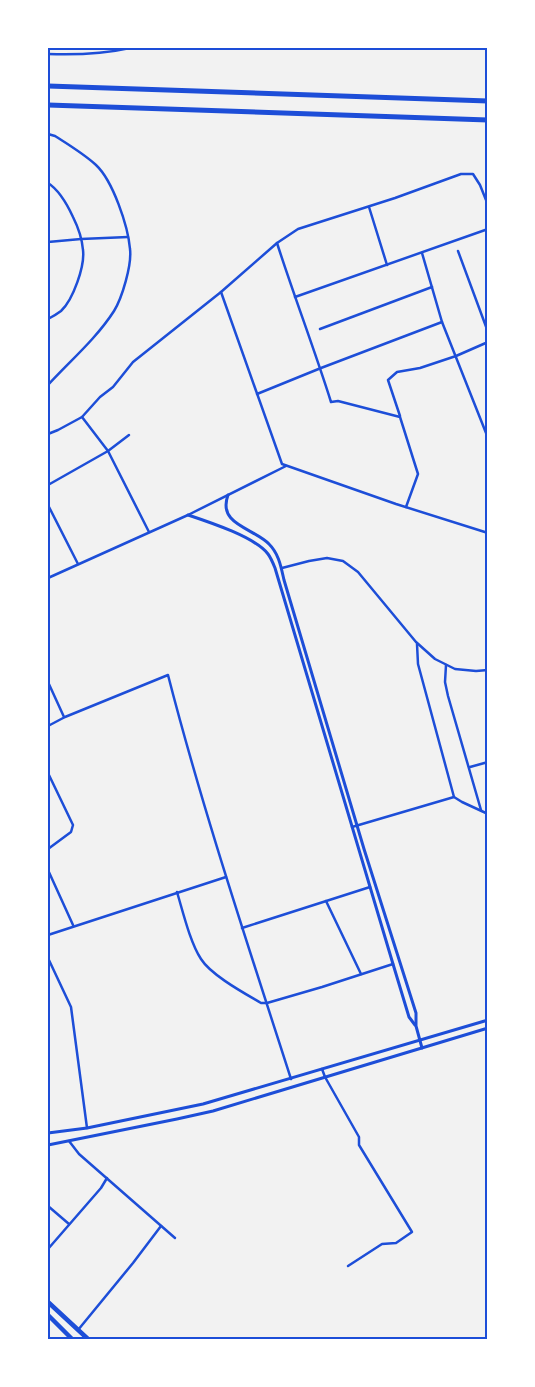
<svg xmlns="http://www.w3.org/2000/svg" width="535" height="1387" viewBox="0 0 535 1387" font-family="'Archivo Narrow',sans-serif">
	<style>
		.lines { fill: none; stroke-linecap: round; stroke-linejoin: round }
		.minor { stroke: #1d4ed8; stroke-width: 2.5 }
		.tertiary { stroke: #1d4ed8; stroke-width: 3 }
		.primary { stroke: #1d4ed8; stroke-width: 4.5 }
		.motorway { stroke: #1d4ed8; stroke-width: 5 }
		.neatline { fill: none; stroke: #1d4ed8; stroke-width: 2 }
	</style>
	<rect width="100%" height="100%" fill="#f2f2f2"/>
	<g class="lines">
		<g class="minor">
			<path d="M48,54c27,1 55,0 82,-6"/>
			<path d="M48,54v-6"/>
			<path d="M48,134l7,2c14,9 29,18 41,29 17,16 32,61 34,84 2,16 -8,49 -16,62 -18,28 -44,50 -66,74"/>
			<path d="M48,183c11,7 19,21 25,34 5,10 9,21 10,33 2,16 -10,50 -22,61 -4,3 -9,6 -13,8"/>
			<path d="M488,205l-8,-20 -7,-11h-12l-66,24 -97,31 -21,14 -56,49 61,172 114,40 92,29"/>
			<path d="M369,207l18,58"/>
			<path d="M48,242l33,-3 47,-2"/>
			<path d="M277,243c17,53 37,105 54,159l7,-1 62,16 18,57 -12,33"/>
			<path d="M458,251l30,81"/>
			<path d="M422,253l20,69 46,116"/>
			<path d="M295,297l193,-68"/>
			<path d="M320,329l112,-42"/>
			<path d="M257,394l64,-26 121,-46"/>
			<path d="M400,416l-12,-36 9,-8 23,-4 36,-12 32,-14"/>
			<path d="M82,417l26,34 41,81"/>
			<path d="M48,434l10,-4 24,-13 18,-20 13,-10 20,-25 88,-70"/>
			<path d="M48,485l60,-34 21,-16"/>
			<path d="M48,505l30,59"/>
			<path d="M282,568l27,-7 18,-3 16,3 15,11 58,70 19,17 20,10 21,2 12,-1"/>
			<path d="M48,578l140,-63 98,-49"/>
			<path d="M417,644l1,20 36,133 8,5 26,12"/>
			<path d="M446,665l-1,17 3,14 33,114"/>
			<path d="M48,682l16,35"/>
			<path d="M48,726l17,-9 103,-42c35,136 80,270 123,404"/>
			<path d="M470,767l18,-5"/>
			<path d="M48,773l25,52 -2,7 -23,17"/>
			<path d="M352,827l102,-30"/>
			<path d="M48,870l25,55"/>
			<path d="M177,892c6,20 13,50 24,67 10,16 43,34 60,44h6l55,-16 71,-23"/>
			<path d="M326,901l35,73"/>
			<path d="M242,928l128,-41"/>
			<path d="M48,935l178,-58"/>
			<path d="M48,958l23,49 16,121"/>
			<path d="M322,1069l3,8 34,60v8l53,87 -16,11 -14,1 -34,22"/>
			<path d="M69,1141l10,13 96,84"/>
			<path d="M48,1206l21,18"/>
			<path d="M48,1249l53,-61 6,-10"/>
			<path d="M78,1330l55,-67 28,-37"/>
		</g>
		<g class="tertiary">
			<path d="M228,495c-11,30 26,33 41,49 10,10 12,23 15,36l80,269 52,164v13l6,22"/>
			<path d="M188,515c21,7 67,22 80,39 3,4 5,9 7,14l118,396 16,53 6,8"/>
			<path d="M48,1133l39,-5 116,-24 285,-84"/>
			<path d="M48,1145l129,-26 36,-8 275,-83"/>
		</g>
		<g class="primary">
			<path d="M48,1302l41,38"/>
			<path d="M48,1315l25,25"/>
		</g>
		<g class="motorway">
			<path d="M48,86l440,15"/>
			<path d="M48,105l440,15"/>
		</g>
	</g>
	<rect width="535" height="1387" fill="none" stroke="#ffffff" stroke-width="98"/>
	<rect x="49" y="49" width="437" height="1289" class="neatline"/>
</svg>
